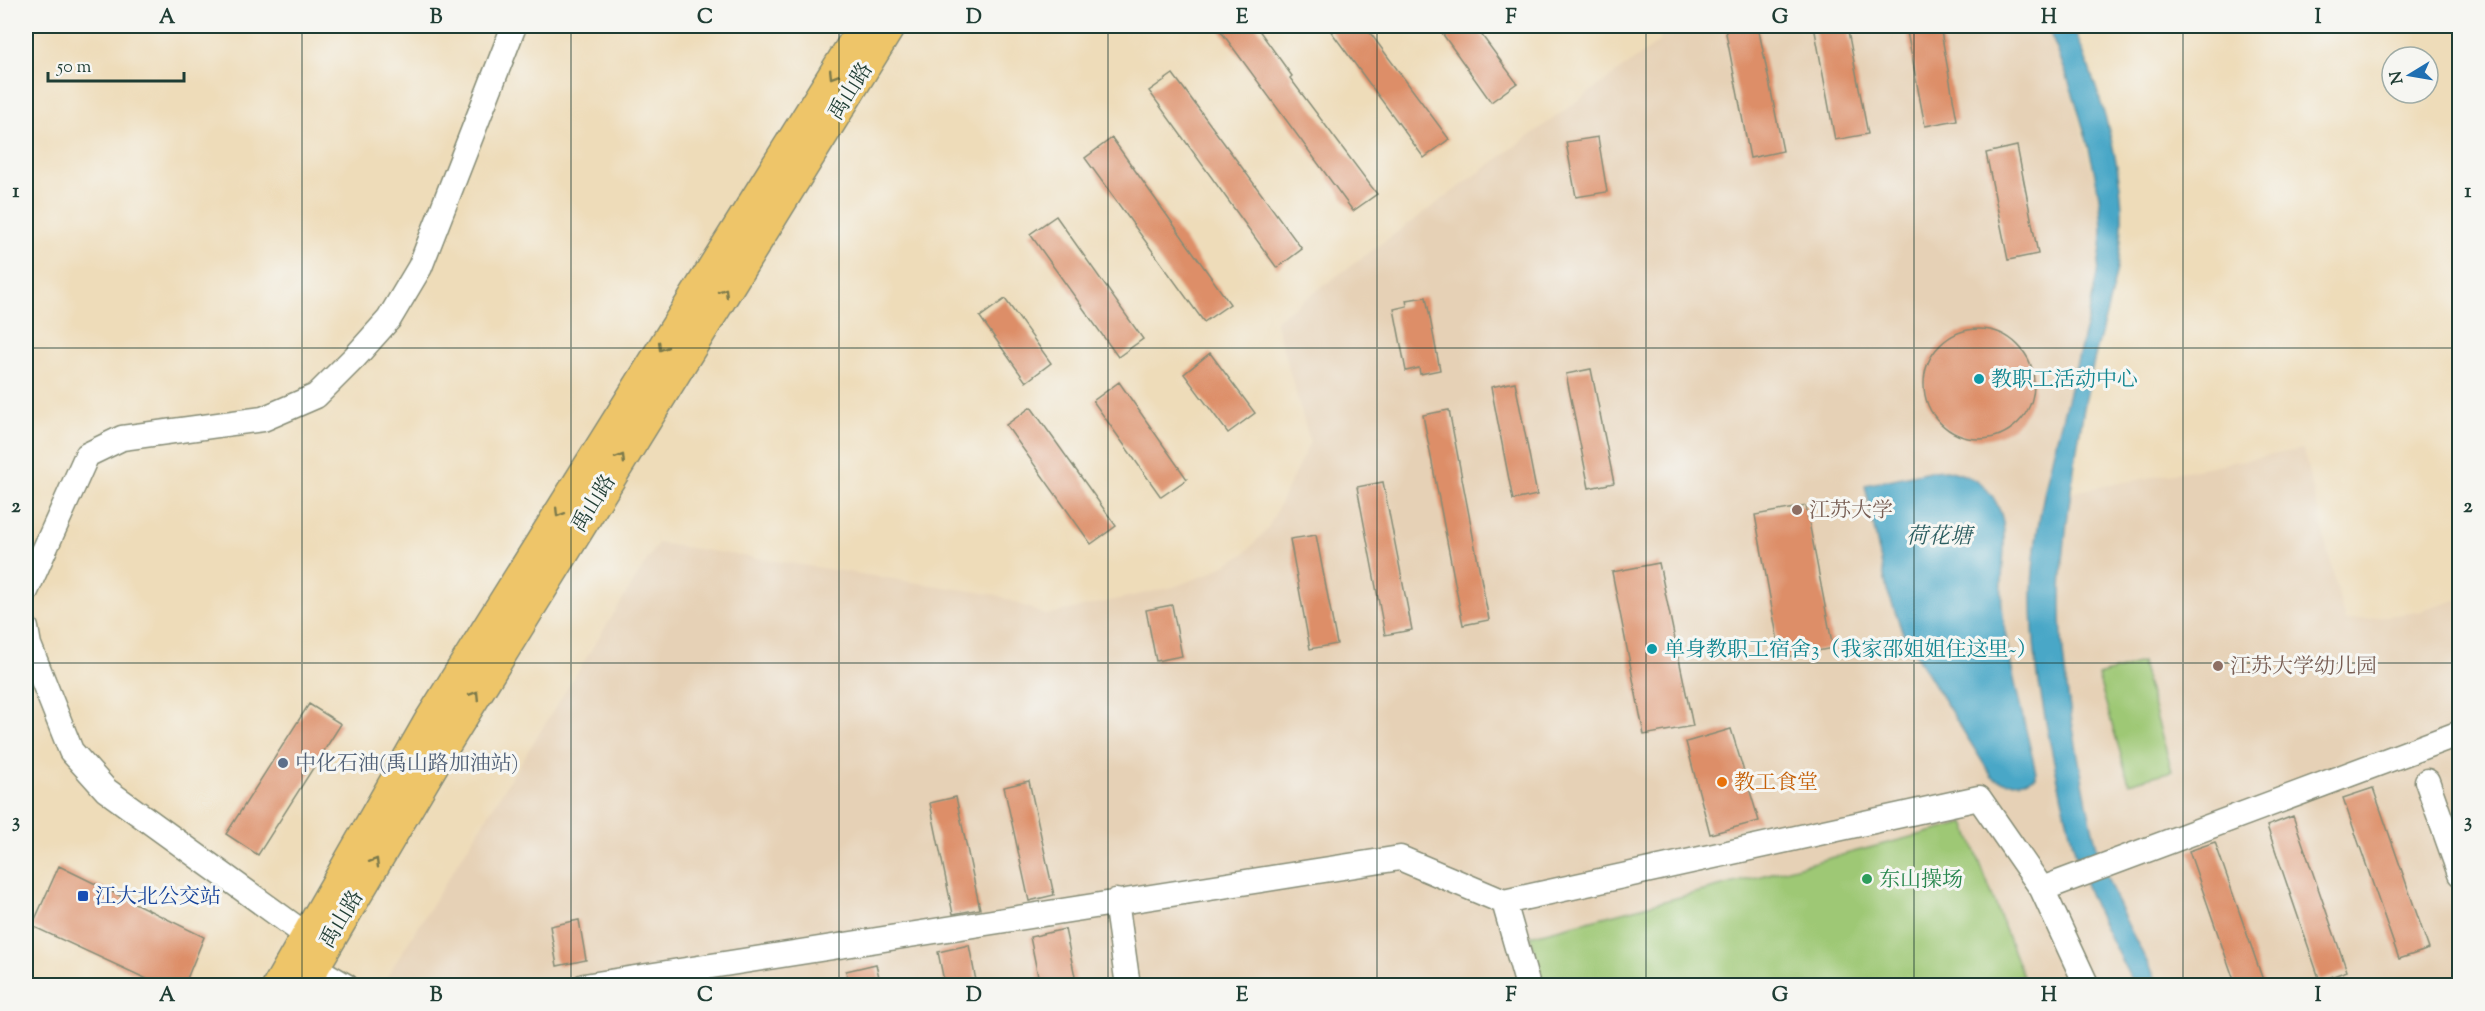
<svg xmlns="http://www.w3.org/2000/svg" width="2485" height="1011" font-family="'Sorts Mill Goudy','Noto Serif SC',serif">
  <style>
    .built { fill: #e6d1b6 }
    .green { fill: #9ec875; stroke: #5e8254; stroke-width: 1.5 }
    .water { fill: #48a7c7; stroke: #34727e; stroke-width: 1.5 }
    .building { fill: #dd8e68 }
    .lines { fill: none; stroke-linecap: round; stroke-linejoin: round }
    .minor-casing { stroke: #868c76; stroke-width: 27 }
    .major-casing { stroke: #868c76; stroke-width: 33 }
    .minor { stroke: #fff; stroke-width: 24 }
    .major { stroke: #eec569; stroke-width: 30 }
    .oneway { stroke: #7c7a4c }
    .grid { fill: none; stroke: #1f3d34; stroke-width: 1.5; stroke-opacity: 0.55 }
    .culture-dot { fill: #0f9aa8; stroke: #f6f6f2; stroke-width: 2 }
    .education-dot { fill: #8d6e63; stroke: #f6f6f2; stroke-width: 2 }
    .service-dot { fill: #5c6f8a; stroke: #f6f6f2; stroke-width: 2 }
    .food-dot { fill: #e8710a; stroke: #f6f6f2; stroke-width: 2 }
    .leisure-dot { fill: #2e9e5b; stroke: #f6f6f2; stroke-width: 2 }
    .transit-dot { fill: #1a4fb4; stroke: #f6f6f2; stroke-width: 2 }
    .labels { text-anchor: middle; stroke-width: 6; stroke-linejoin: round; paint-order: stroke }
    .street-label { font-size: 21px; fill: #1f3d34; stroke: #f6f6f2 }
    .culture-label { font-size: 21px; fill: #0d838f; stroke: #f6f6f2; text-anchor: start }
    .education-label { font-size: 21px; fill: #785e54; stroke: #f6f6f2; text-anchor: start }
    .service-label { font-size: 21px; fill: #4e5e75; stroke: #f6f6f2; text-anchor: start }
    .food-label { font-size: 21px; fill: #c56008; stroke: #f6f6f2; text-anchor: start }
    .leisure-label { font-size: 21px; fill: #27864d; stroke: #f6f6f2; text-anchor: start }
    .transit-label { font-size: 21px; fill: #164399; stroke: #f6f6f2; text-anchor: start }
    .water-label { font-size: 22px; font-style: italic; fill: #2b5d60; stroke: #f6f6f2 }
    .neatline { fill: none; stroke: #1f3d34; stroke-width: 2 }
    .grid-label { font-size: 20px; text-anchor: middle; font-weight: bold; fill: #1f3d34 }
  </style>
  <rect width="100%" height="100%" fill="#f6f6f2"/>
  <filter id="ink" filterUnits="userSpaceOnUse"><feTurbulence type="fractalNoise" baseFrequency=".0167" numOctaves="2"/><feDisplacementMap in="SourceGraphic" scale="12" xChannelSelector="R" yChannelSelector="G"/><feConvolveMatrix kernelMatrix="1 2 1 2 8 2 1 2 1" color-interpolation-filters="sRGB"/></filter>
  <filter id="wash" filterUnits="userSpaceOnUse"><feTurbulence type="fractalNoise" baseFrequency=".008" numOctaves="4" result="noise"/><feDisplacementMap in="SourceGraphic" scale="24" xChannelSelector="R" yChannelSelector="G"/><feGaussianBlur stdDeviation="1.35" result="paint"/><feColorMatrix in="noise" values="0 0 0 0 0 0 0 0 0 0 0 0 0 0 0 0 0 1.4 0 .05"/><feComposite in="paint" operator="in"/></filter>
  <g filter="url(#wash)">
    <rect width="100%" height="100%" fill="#eedcb9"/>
    <path class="built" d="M1661,26H2047L2063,62L2095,182L2101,215V245L2075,374L2043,490L2072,492L2303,449L2345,621L2418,612L2459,599V985L381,986L658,543L997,595L1046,615L1173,587L1208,574L1244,554L1268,528L1310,442L1275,321L1660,41Z"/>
    <path class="green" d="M2141,663L2172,771L2129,783L2098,676Z
      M1965,823L2026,985H1543L1530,936Z"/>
    <path class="water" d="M2047,26H2073C2095,80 2122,158 2122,217C2123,267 2102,324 2091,373C2078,434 2069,498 2063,560C2056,633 2068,705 2082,777C2089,815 2096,852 2111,887C2124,921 2143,953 2159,985H2134C2119,956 2103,926 2090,896C2075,860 2068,823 2059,785C2043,711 2026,635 2034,558C2045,452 2087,353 2101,247C2108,191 2070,77 2047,26Z
      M1947,470C1973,476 1992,486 2001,514C2009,539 1999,578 2002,606C2007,662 2024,718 2036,773V777C2026,783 2002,784 1992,777L1905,638L1887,590L1865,485L1930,471Z"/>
    <g id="blocks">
      <path class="building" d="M1217,26H1256L1292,76L1290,78L1377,194L1353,211Z
        M1327,26H1365L1449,139L1424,158Z
        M1437,26H1475L1517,83L1491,102Z
        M1735,26H1758L1783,151L1750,158L1725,28Z
        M1814,26H1847L1868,134L1835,140Z
        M1906,26H1940L1957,120L1925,126Z
        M1173,74L1302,249L1277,268L1149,91Z
        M1598,137L1607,192L1576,197L1566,142Z
        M1112,138L1230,304L1204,322L1085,158Z
        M2017,146L2038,254L2008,260L1986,153Z
        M1056,216L1143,339L1118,357L1030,234Z
        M1426,297L1440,370L1420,374L1419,368L1406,371L1394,309L1407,306L1406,300Z
        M1005,299L1051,363L1026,382L980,317Z
        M1924 384a55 55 0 1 1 110 0a55 55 0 1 1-110 0Z
        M1210,353L1255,413L1228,433L1184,374Z
        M1591,369L1614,483L1589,488L1566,374Z
        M1119,382L1187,479L1161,497L1093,401Z
        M1515,382L1537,495L1513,500L1491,387Z
        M1031,407L1116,526L1091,544L1006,425Z
        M1449,410L1489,620L1463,625L1423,415Z
        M1383,482L1412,630L1385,635L1357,487Z
        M1806,506L1833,648L1781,658L1755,515Z
        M1316,535L1337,644L1310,649L1290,539Z
        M1659,563L1693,726L1644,735L1612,572Z
        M1172,605L1182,656L1156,661L1146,610Z
        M309,704L341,724L258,855L226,834Z
        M1731,729L1759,821L1710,834L1686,742Z
        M1029,781L1054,895L1029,901L1004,787Z
        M2373,788L2429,949L2399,959L2343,798Z
        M956,797L980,909L953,914L930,803Z
        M2293,816L2347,971L2320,981L2267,826Z
        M2215,842L2265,986H2236L2189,851Z
        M59,866L204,937L184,986H162L32,926Z
        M579,920L586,960L557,966L550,926Z
        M1065,929L1077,986H1040L1030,937Z
        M969,945L977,986H945L938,952Z
        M876,964L881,986H849L846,971Z"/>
    </g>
  </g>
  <g filter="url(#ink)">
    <use href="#blocks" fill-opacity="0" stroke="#868c76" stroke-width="1.5"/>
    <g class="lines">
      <g class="minor-casing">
        <path id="minor" d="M26,591L87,455L122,438L263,419L316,396L355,357L389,319L420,267L514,26
          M26,628L29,645L71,751L106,790L320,945
          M2427,781L2460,874
          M2042,889L2087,986
          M1116,901L1128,986
          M1504,902L1528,986
          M298,958L346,986
          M584,986L1400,858L1504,902L1979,798L2042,889L2460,733"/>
      </g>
      <g class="major-casing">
        <path id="major" d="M278,986L430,720L864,26
          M303,986L442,750L890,26"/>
      </g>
      <use href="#minor" class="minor"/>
      <use href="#major" class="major"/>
    </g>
    <defs><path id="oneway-chevron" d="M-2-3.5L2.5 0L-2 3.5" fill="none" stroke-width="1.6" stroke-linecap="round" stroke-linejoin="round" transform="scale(1.5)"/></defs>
    <g class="oneway">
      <use href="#oneway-chevron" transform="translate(833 75) rotate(122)"/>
      <use href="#oneway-chevron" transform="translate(724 292) rotate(-58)"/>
      <use href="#oneway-chevron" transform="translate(662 347) rotate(122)"/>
      <use href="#oneway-chevron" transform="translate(621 458) rotate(-58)"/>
      <use href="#oneway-chevron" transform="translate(559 513) rotate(122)"/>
      <use href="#oneway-chevron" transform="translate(475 695) rotate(-58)"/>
      <use href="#oneway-chevron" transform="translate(375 862) rotate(-59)"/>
    </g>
  </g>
  <path class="grid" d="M302,26V986M571,26V986M839,26V986M1108,26V986M1377,26V986M1646,26V986M1914,26V986M2183,26V986M26,348H2460M26,663H2460"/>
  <g class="culture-dot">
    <circle cx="1979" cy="379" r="6"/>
    <circle cx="1652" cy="649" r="6"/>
  </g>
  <g class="education-dot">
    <circle cx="1797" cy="510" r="6"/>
    <circle cx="2218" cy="666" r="6"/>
  </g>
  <circle class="service-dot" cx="283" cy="763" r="6"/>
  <circle class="food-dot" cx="1722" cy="782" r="6"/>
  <circle class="leisure-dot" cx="1867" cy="879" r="6"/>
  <rect class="transit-dot" x="77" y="890" width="12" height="12" rx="3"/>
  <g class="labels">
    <g class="street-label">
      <text transform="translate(850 91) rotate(-58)" y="7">禹山路</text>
      <text transform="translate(593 503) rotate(-58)" y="7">禹山路</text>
      <text transform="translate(341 919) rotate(-59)" y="7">禹山路</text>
    </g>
    <g class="culture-label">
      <text x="1991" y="386">教职工活动中心</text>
      <text x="1664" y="656">单身教职工宿舍3（我家邵姐姐住这里~）</text>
    </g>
    <g class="education-label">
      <text x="1809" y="517">江苏大学</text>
      <text x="2230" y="673">江苏大学幼儿园</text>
    </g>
    <g class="service-label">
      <text x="295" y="770">中化石油(禹山路加油站)</text>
    </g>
    <g class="food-label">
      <text x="1734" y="789">教工食堂</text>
    </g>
    <g class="leisure-label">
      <text x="1879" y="886">东山操场</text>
    </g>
    <g class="transit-label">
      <text x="95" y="903">江大北公交站</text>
    </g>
    <g class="water-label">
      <text x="1939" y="543">荷花塘</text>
    </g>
  </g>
  <rect width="2485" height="1011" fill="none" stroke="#f6f6f2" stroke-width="66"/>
  <g transform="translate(2410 75) rotate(259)"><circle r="28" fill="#f6f6f2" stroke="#a0aca6" stroke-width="1.5"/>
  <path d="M0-4.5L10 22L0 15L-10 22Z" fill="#1f6fb2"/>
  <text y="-9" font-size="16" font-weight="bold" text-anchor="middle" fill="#1f3d34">N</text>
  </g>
  <path d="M48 72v9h136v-9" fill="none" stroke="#1f3d34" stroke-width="3"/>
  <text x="57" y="72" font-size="18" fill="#1f3d34" stroke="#f6f6f2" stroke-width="4.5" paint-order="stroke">50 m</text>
  <rect x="33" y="33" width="2419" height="945" class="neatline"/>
  <g class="grid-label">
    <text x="167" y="23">A</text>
    <text x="436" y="23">B</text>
    <text x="705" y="23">C</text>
    <text x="974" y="23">D</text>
    <text x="1242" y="23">E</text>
    <text x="1511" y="23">F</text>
    <text x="1780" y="23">G</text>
    <text x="2049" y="23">H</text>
    <text x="2318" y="23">I</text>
    <text x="16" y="197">1</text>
    <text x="2468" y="197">1</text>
    <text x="16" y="512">2</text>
    <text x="2468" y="512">2</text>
    <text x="16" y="827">3</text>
    <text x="2468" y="827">3</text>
    <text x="167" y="1001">A</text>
    <text x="436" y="1001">B</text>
    <text x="705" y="1001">C</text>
    <text x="974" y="1001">D</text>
    <text x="1242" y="1001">E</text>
    <text x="1511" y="1001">F</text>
    <text x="1780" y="1001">G</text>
    <text x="2049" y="1001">H</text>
    <text x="2318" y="1001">I</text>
  </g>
</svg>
